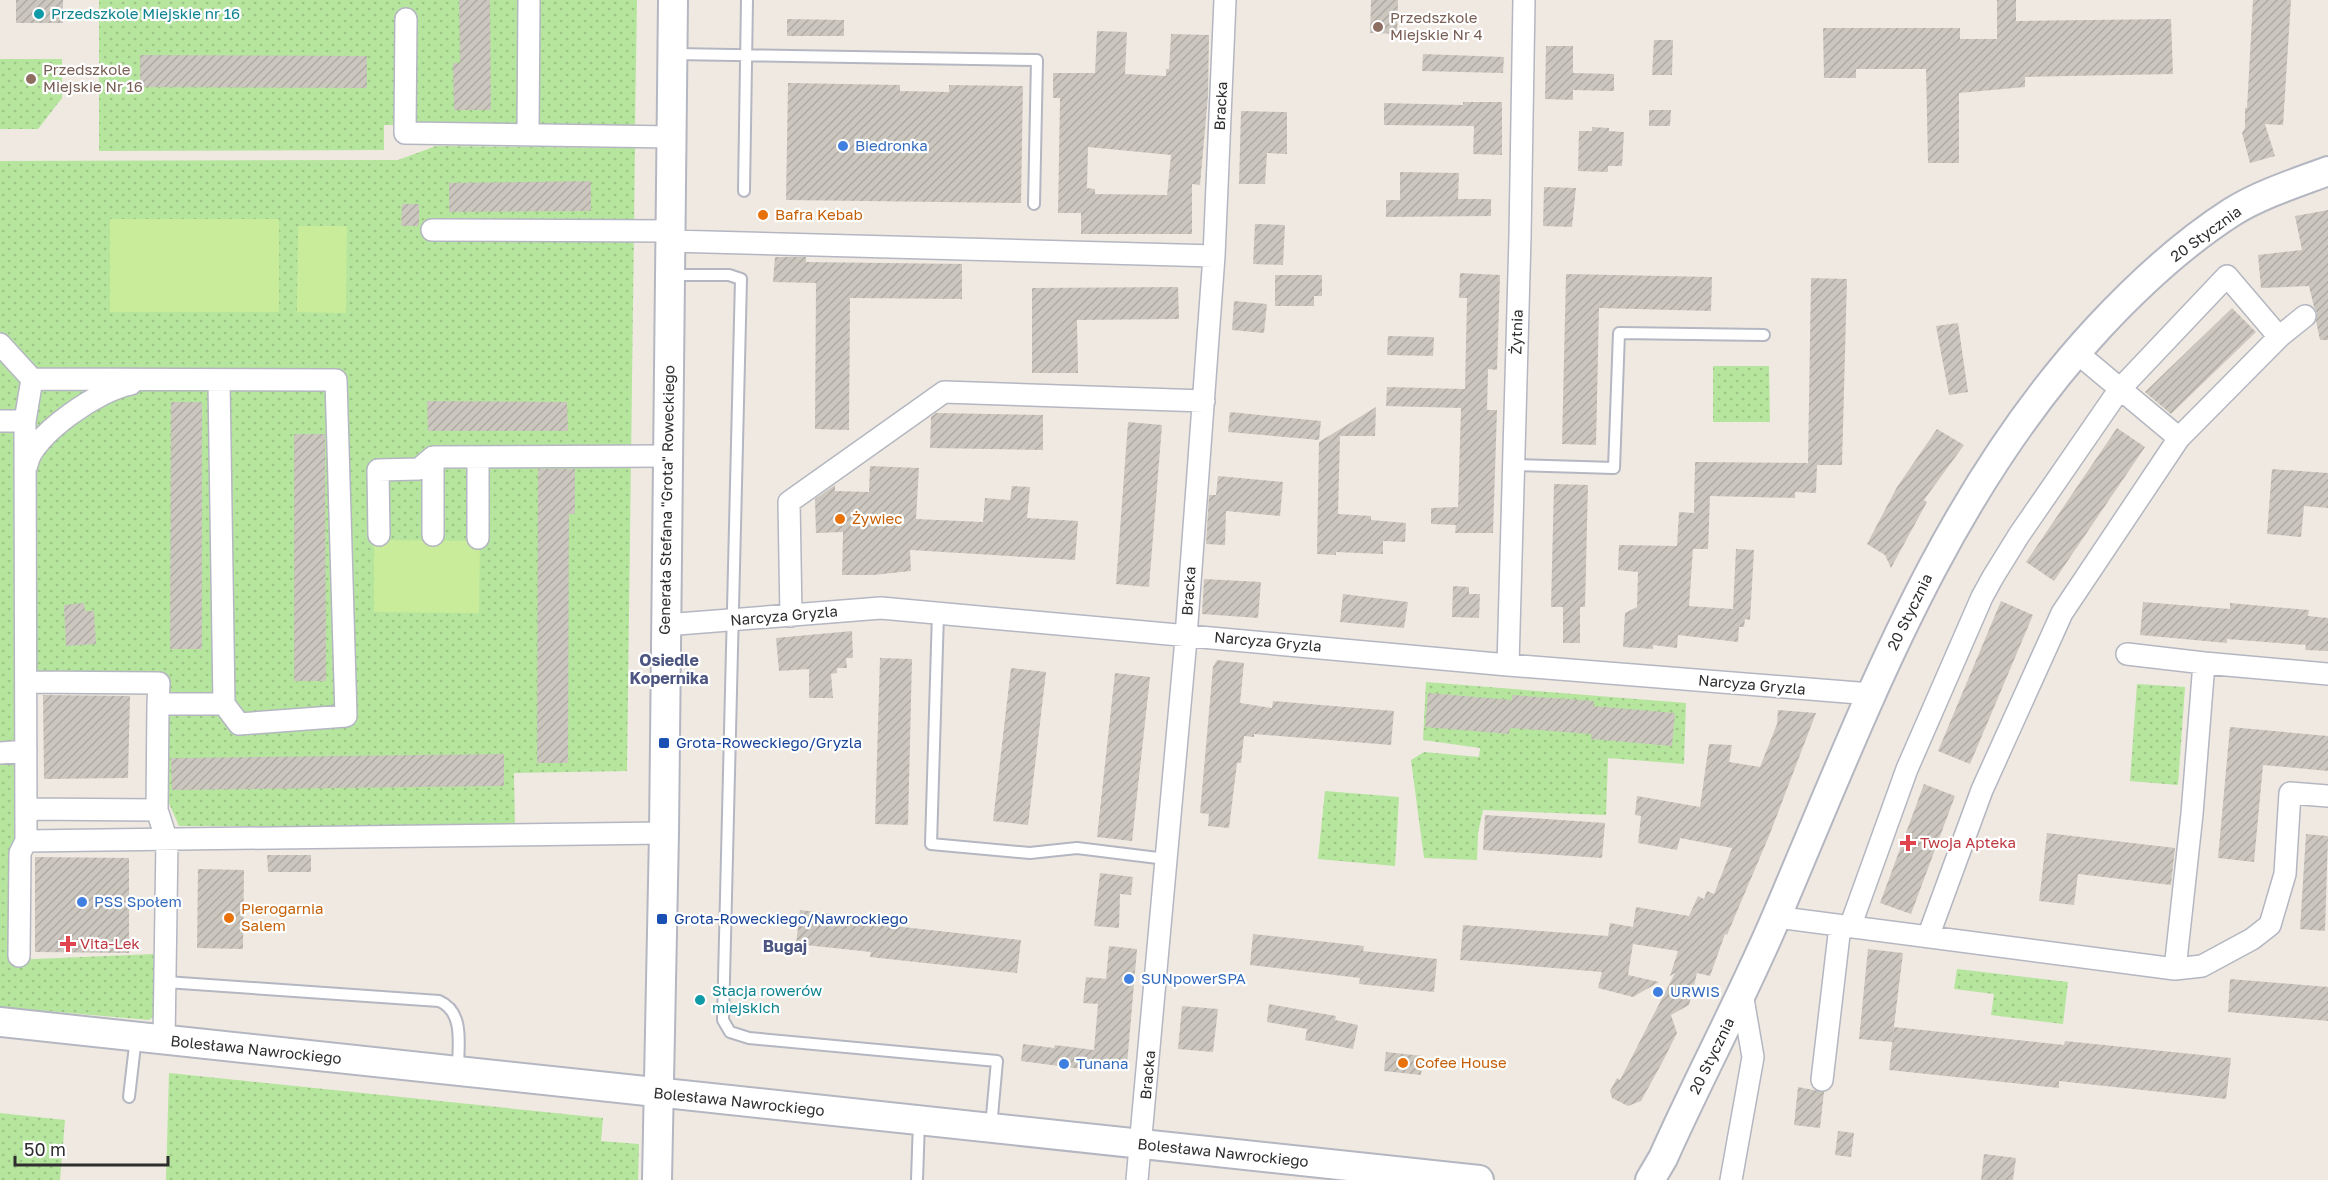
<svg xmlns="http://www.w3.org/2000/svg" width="2328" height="1180" font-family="'Golos Text',sans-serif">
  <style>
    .grass { fill: url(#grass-dots) }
    .pitch { fill: #c9ec9a }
    .building { fill: url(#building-hatch); fill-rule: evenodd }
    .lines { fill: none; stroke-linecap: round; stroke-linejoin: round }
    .lane-casing { stroke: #b4b7c1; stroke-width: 14 }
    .street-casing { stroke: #b4b7c1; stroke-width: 24 }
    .secondary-casing { stroke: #b4b7c1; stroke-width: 32 }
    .lane { stroke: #fff; stroke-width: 10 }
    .street { stroke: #fff; stroke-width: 21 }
    .secondary { stroke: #fff; stroke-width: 28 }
    .culture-dot { fill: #0f9aa8; stroke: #fff; stroke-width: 2 }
    .education-dot { fill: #8d6e63; stroke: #fff; stroke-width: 2 }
    .shop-dot { fill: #3f7fe0; stroke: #fff; stroke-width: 2 }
    .food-dot { fill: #e8710a; stroke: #fff; stroke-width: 2 }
    .transit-dot { fill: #1a4fb4; stroke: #fff; stroke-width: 2 }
    .health-dot { fill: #e0444e; stroke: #fff; stroke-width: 2 }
    .labels { text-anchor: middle; stroke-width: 4.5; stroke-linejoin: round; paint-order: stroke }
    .culture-label { font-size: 15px; fill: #0d838f; stroke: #fff; text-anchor: start }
    .education-label { font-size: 15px; fill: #785e54; stroke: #fff; text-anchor: start }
    .street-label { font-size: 15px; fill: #2e2e2e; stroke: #fff }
    .shop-label { font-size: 15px; fill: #366cbe; stroke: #fff; text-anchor: start }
    .food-label { font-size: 15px; fill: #c56008; stroke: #fff; text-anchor: start }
    .transit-label { font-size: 15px; fill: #164399; stroke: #fff; text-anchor: start }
    .health-label { font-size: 15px; fill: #be3a42; stroke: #fff; text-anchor: start }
    .neighbourhood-label { font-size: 16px; font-weight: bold; fill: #4d5680; stroke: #fff }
  </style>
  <defs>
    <pattern id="grass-dots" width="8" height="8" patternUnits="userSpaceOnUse" patternTransform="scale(1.5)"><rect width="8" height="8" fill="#b6e59e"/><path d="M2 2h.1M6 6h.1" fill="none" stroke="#9dc588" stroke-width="1.8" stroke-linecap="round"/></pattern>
    <pattern id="building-hatch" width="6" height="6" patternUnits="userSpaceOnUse" patternTransform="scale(1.5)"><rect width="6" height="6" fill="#cbc7bf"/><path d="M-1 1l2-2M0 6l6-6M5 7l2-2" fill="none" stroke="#afaba4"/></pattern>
  </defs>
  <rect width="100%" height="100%" fill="#efe9e1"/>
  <path class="grass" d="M99,0H637L635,125H384V150L99,151Z
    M0,59H62V98L38,129H0Z
    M436,146L635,148L627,771L514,773L515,826H179L168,801L163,675L21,676L10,960L155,954L157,1014L149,1020L0,1007V161L398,160Z
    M1713,366H1769L1770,422H1713Z
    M1426,682L1686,703L1684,764L1608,758L1606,815L1483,810L1478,833L1477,860L1424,858L1411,760L1424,752L1479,757L1480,748L1423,740Z
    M2137,684L2185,687L2178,785L2130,781Z
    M1325,791L1399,797L1395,866L1318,859Z
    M1957,969L2068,982L2063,1024L1991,1015L1994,994L1954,989Z
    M169,1073L603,1118L601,1141L639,1144L638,1180H166Z
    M0,1113L65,1120L60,1180H0Z"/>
  <path class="pitch" d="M110,219H279V312H110Z
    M298,226H347L346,313L297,312Z
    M374,540L480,541L479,613L374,612Z"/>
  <path class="building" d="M16,0H63V23H16Z
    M459,0H490L491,110H454L453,63H460Z
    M1371,0H1398L1397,34L1370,33Z
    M1997,0H2016V21L2171,19L2173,74L2025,77V87L1959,93V163H1928L1926,69H1856V78H1824L1823,28H1960V39H1997Z
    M2253,0H2291L2283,125L2265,124L2275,156L2250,163L2242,133L2245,128V108H2247Z
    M787,19L844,20V36H787Z
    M1097,31L1127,32L1125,74L1166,76V69H1169L1171,34L1209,35L1208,96L1200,185L1192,184V234H1081V213H1058L1060,98H1053V73H1095ZM1088,147L1171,155L1167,195L1095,194V189L1087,188Z
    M1654,40H1673L1672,75H1652Z
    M1546,46H1573V73L1614,74V91L1573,90V100L1545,99Z
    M1423,54L1504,57L1503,73L1422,71Z
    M140,55L367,56V88L140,87Z
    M788,83L900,85V91L949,92V85L1023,86L1021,203L786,200Z
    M1463,102H1502V155L1473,154L1474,126L1384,125V103L1463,105Z
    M1649,110H1671L1670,126H1649Z
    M1241,111L1287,112V154L1267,153L1265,184H1239Z
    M1592,127L1609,128V131L1624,132L1622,166H1608V172L1578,171L1579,131H1592Z
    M1400,172L1459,173L1458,199H1491V216L1386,217V200H1400Z
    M591,181V211L449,212V183Z
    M1544,187L1576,188L1572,227L1543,226Z
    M402,204H419V226H401Z
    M2328,210V340H2320L2316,321L2317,313L2314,307L2309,286L2261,288L2258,255L2302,250L2295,216Z
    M1255,224L1285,225L1283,265L1253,264Z
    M775,257H806V262L962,264V299L850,298L849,430L815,429L816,283L773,282Z
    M1460,273L1500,275L1497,370L1488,369L1487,410H1497L1493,533H1455L1456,525L1431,524V508L1458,507L1461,408L1386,406L1387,387L1465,389L1467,298H1459Z
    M1566,274L1712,277L1711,311L1599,308L1596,445L1562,444Z
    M1275,275H1322V296H1314V306H1275Z
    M1811,278L1847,279L1842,465H1817L1816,493L1795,492V498L1710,496L1708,549H1693L1689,606L1733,609L1736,549L1754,550L1750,620L1745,619L1744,627H1739L1738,642L1678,635L1677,648L1653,645V649L1623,647L1625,613L1637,607L1638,572L1618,570L1619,545L1677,546L1679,512L1694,513L1695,462L1808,463Z
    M1178,287L1179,319L1077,320L1078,373H1032V288Z
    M1234,301L1267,304L1264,333L1232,330Z
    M2232,308L2256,332L2171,414L2145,392Z
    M1958,323L1968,392L1949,395L1936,326Z
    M1388,336L1434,337L1433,356L1387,355Z
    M427,401L567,402L568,431H428Z
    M171,402H202V649H170Z
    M1376,407L1375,436H1340L1338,514L1371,516V520L1406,523L1405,542L1383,541V554L1336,552V555L1317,554L1319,442Z
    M1230,412L1321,421L1319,440L1228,432Z
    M936,413L1043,415V450L930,448L931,417Z
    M1128,422L1162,425L1149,587L1116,584Z
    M2117,428L2145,447L2054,581L2026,562Z
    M1937,429L1964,445L1924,500L1927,502L1891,568L1885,555L1867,544L1897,487Z
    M294,434H325L326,681H294Z
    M870,466L919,468L916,519L983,522L985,498L1010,500L1012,486L1030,487L1027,518L1078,521L1075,560L910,550L911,571L873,575H842L843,532L816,533L815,499L835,485V491L869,492Z
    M538,469H575V514H569L568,763H537Z
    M2272,469L2328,473V508L2304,506L2301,537L2267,534Z
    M1218,476L1283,482L1280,516L1226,511L1225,545L1206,544L1209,495H1216Z
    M1554,484L1588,485L1585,607H1580V643H1563V607H1551Z
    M1204,579L1261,582L1258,618L1202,614Z
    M1453,586L1469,587V594H1480L1479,618L1452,617Z
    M1343,594L1408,602L1404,628L1340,622Z
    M2001,601L2033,615L1970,764L1938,751Z
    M2143,602L2230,609V603L2309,610L2308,616L2328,618V651L2305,650L2306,645L2227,639V643L2140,635Z
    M84,603L85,611H94L96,644L66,646L64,605Z
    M852,631L853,658H846L847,668H837V673L831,674L833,698H809V669L779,671L776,638Z
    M880,658L912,659L908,825L875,824Z
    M1217,660L1244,663L1240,703L1272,708L1273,701L1394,711L1391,745L1254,734V737L1244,736L1241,763H1237L1229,828L1208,826L1209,814L1200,813L1213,667Z
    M1011,668L1046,672L1028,825L993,821Z
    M1115,673L1150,677L1132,841L1097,837Z
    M1428,693L1512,700V695L1594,701L1593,706L1675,713L1672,746L1591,739V734L1510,728L1509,734L1425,727Z
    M43,695L130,696L128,778L44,779Z
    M1778,710L1816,713L1769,836L1727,935L1725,934L1710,976L1697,973L1689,1005L1671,1015L1677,1033L1663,1061L1641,1101L1628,1106L1612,1098L1610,1091L1617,1078L1620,1080L1675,973L1670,976L1678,951L1633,944L1628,975L1659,982L1633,997L1598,988L1602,972L1460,960L1463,925L1608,936L1610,923L1633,927L1636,907L1689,916L1698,896L1704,899L1707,891L1714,894L1732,848L1680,838L1677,850L1638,843L1641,816L1635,815L1637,796L1700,807L1709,744L1732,745L1729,762L1760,767L1777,724Z
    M2230,727L2328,736V771L2263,765L2254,862L2218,858Z
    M504,754V786L172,790L171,758Z
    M1924,784L1955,796L1911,914L1880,903Z
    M1485,815L1605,823L1602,858L1483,850Z
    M2047,833L2175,848L2171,885L2078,874L2074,905L2039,901Z
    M2306,834L2328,836L2325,931L2300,929Z
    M267,855H311V872H268Z
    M35,857L129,858V953L35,952Z
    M198,869L244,870L243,949L197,948Z
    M1100,873L1133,877L1131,895L1120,894L1119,928L1094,926Z
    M800,910L876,919V924L1021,940L1017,973L870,957L871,952L796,944Z
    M1253,934L1364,946L1363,951L1437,959L1434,992L1359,984L1360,978L1250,965Z
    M1109,946L1137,949L1127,1065L1098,1063L1097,1071L1021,1061L1023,1044L1054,1048L1055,1045L1094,1050L1098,1004L1083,1003L1086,977L1106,979Z
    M1868,949L1903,953L1892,1042L1859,1039Z
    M2230,979L2328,987V1021L2228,1012Z
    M1269,1004L1336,1016L1335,1020L1358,1025L1353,1049L1305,1040L1307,1029L1267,1022Z
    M1182,1006L1218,1009L1213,1052L1178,1049Z
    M1894,1027L2064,1045L2065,1041L2231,1058L2226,1099L2059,1081V1088L1889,1070Z
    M1386,1052L1423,1056L1421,1075L1384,1071Z
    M1798,1087L1824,1092L1820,1128L1794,1125Z
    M1838,1131L1854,1133L1851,1157L1835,1155Z
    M1984,1154L2016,1158L2013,1180H1981Z"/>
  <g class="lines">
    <g class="lane-casing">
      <path id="lane" d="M674,54L1037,60L1034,204
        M744,191L747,0
        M671,275H729L741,279L723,1020L730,1032L749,1038L997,1061L991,1127
        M1513,465L1614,468L1619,333L1764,335
        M938,613L931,844L1030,853L1077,848L1166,859
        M166,982L439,1001C465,1012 458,1045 458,1069
        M129,1097L136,1037
        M917,1180L919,1121"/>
    </g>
    <g class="street-casing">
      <path id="street" d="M406,19L405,133L672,137
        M528,134L529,0
        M432,230L671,231
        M671,241L1214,256
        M0,344L32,379L25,421L26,841L20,853L19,956
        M2076,352L2179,438
        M219,381L224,704
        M0,421H25
        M27,465C31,435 102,388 131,384
        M379,535L378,470L419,469L433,457L668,456
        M433,535V457
        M478,538V457
        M791,616L789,502L944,392L1204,401
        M665,625L881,608L1508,665L1871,694
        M2127,654L2204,663L2328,674
        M1508,665L1520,237L1524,0
        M27,682L159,683L158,704H224L239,724L346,716L336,380L32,379
        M158,704L157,810L167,841L164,1040
        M0,753L26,751
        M26,809L157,810
        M26,841L664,833
        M1776,917L2175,969L2202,966L2252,939L2270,925L2285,874L2290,793L2328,796
        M1850,927L1907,769L1982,597L1993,577L2019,535L2119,390L2227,276L2279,337
        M1928,937L1982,790L2062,613L2179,438L2279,337L2305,316
        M2175,969L2192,814L2204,663
        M1822,1080L1840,926
        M1137,1180L1185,650L1214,256L1225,0
        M1731,1180L1753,1057L1742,993"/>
    </g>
    <g class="secondary-casing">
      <path id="secondary" d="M0,1022L1479,1180
        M657,1180L664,833L673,0
        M1650,1180L1663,1158C1700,1075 1743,996 1778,913C1866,707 1943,495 2098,328C2138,285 2182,244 2232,212C2261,194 2296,183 2328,171"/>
    </g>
    <use href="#lane" class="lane"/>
    <use href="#street" class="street"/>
    <use href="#secondary" class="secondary"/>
  </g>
  <g class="culture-dot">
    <circle cx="39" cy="14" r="6"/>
    <circle cx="700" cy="1000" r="6"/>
  </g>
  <g class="education-dot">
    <circle cx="1378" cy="27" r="6"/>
    <circle cx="31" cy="79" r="6"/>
  </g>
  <g class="shop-dot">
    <circle cx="843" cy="146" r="6"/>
    <circle cx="82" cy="902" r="6"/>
    <circle cx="1129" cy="979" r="6"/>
    <circle cx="1658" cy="992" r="6"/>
    <circle cx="1064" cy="1064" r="6"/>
  </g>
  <g class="food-dot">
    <circle cx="763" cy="215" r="6"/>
    <circle cx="840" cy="519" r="6"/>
    <circle cx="229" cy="918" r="6"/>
    <circle cx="1403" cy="1063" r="6"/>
  </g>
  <g class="transit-dot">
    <rect x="658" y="737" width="12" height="12" rx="3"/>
    <rect x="656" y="913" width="12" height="12" rx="3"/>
  </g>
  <g class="health-dot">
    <path d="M1905 834h6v6h6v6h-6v6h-6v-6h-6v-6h6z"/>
    <path d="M65 935h6v6h6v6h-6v6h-6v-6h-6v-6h6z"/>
  </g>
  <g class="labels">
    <g class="culture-label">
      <text x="51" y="19">Przedszkole Miejskie nr 16</text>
      <text x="712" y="996">Stacja rowerów<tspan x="712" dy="17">miejskich</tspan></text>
    </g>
    <g class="education-label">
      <text x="1390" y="23">Przedszkole<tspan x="1390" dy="17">Miejskie Nr 4</tspan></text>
      <text x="43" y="75">Przedszkole<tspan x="43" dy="17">Miejskie Nr 16</tspan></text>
    </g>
    <g class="street-label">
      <text transform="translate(1221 106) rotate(-87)" y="5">Bracka</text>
      <text transform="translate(2206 234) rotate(-36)" y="5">20 Stycznia</text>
      <text transform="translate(1517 332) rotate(-88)" y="5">Żytnia</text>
      <text transform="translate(667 500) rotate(-89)" y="5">Generała Stefana "Grota" Roweckiego</text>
      <text transform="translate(1189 591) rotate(-86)" y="5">Bracka</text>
      <text transform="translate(1910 612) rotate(-64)" y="5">20 Stycznia</text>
      <text transform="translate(784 616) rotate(-5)" y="5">Narcyza Gryzla</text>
      <text transform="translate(1268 642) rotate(5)" y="5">Narcyza Gryzla</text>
      <text transform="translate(1752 685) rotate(5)" y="5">Narcyza Gryzla</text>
      <text transform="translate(256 1050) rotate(6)" y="5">Bolesława Nawrockiego</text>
      <text transform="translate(1712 1056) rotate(-64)" y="5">20 Stycznia</text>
      <text transform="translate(1148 1075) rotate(-85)" y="5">Bracka</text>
      <text transform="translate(739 1102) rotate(6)" y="5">Bolesława Nawrockiego</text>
      <text transform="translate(1223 1153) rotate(6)" y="5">Bolesława Nawrockiego</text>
    </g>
    <g class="shop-label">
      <text x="855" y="151">Biedronka</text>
      <text x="94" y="907">PSS Społem</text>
      <text x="1141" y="984">SUNpowerSPA</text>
      <text x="1670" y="997">URWIS</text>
      <text x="1076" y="1069">Tunana</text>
    </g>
    <g class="food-label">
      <text x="775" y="220">Bafra Kebab</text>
      <text x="852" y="524">Żywiec</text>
      <text x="241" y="914">Pierogarnia<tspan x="241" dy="17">Salem</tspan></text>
      <text x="1415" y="1068">Cofee House</text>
    </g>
    <g class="transit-label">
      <text x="676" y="748">Grota-Roweckiego/Gryzla</text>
      <text x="674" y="924">Grota-Roweckiego/Nawrockiego</text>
    </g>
    <g class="health-label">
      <text x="1920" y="848">Twoja Apteka</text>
      <text x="80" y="949">Vita-Lek</text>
    </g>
    <g class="neighbourhood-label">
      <text x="669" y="666">Osiedle<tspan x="669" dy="18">Kopernika</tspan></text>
      <text x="785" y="952">Bugaj</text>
    </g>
  </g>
  <path d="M15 1156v9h153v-9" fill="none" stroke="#2e2e2e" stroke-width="3"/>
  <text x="24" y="1156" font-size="18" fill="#2e2e2e" stroke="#ffffff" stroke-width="4.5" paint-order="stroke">50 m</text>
</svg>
